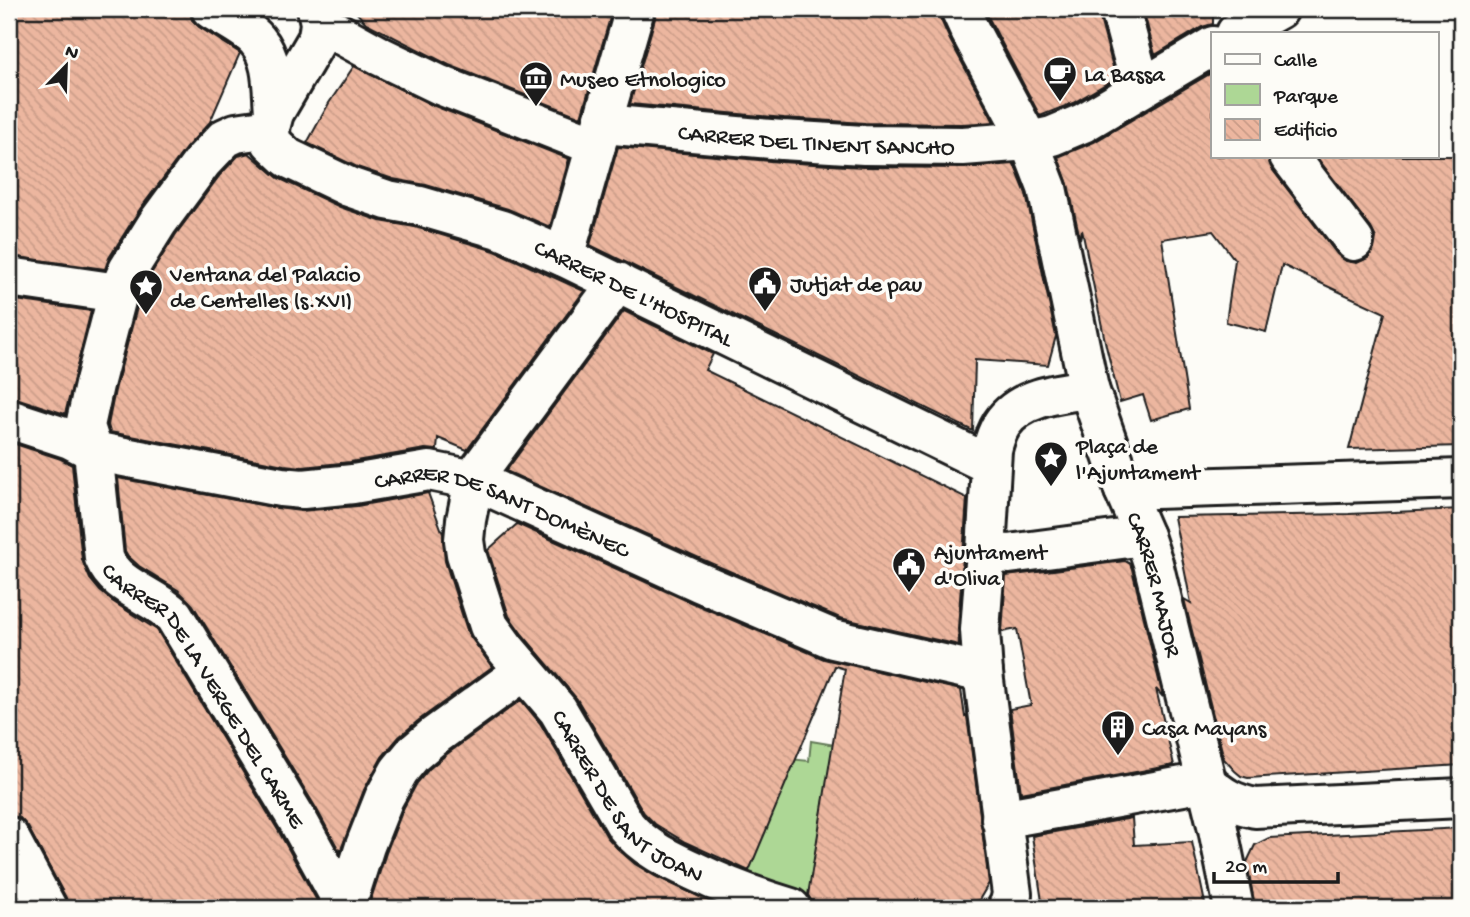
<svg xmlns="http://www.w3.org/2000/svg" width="1470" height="917" font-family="'Gochi Hand',sans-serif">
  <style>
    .green { fill: #add795; stroke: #647a58; stroke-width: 2 }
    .building { fill: url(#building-back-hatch); stroke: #1c1c1c; stroke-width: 2 }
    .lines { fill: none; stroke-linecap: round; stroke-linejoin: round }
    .minor-casing { stroke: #1c1c1c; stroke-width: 44 }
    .minor { stroke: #fdfcf7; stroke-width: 38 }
    .labels { text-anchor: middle; stroke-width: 7; stroke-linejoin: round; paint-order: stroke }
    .poi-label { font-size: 23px; fill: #1c1c1c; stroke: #fdfcf7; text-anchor: start }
    .street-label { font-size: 23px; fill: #1c1c1c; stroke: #fdfcf7 }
  </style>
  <defs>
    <pattern id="building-back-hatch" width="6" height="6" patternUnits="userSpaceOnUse" patternTransform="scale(1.75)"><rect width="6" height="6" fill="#ecb69f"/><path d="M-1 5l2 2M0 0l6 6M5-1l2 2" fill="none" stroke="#ca9c88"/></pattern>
  </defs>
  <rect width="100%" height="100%" fill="#fdfcf7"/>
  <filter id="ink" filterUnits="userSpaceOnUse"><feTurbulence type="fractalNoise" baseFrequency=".0143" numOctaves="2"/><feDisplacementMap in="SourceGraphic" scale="14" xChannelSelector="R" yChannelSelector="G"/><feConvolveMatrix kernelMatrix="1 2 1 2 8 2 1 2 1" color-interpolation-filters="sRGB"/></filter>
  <g filter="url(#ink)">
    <path class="green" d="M811,741L835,745L824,799L808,900L743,878L780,758L809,761Z"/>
    <path class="building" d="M9,9H183L190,13L192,20L199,27L240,53L210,122L186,148L140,209L109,258L105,269L9,256Z
      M353,9H587L610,18L581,117L449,65L366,23Z
      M656,9H938L940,18L950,40L994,122L962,124L865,123L784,118L630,104L656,15Z
      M984,9H1099V15L1116,78L1073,103L1040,116Z
      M1143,9H1213V24L1202,27L1155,55Z
      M354,66L432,105L569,159L550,227L508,209L426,185L393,179L357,167L307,143L329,103Z
      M1213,72V156H1268L1272,169L1337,254L1346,261L1357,263L1368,258L1374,249L1376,238L1371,228L1316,156H1461V446L1349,449L1385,313L1282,265L1266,332L1226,322L1235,260L1213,231L1162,239L1189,409L1151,420L1143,395L1120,402L1106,346L1082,230L1080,239L1068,184L1058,157L1094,142Z
      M618,147L781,162L863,167L963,168L1014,164L1026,194L1056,336L1048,365L975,360L973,431L590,245Z
      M249,153L278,178L340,207L380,221L415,227L495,251L584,291L467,450L438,438L437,450L425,449L350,462L303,467L284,465L110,432L108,425L115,390L139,300L147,280L176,234L220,175L238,156Z
      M9,299L91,311L65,414L16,398H9Z
      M624,311L713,354L705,370L967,498L958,629L959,645L840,618L708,562L506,471Z
      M9,442L61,459L72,465L82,560L90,579L100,591L112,601L157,630L278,830L321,908H69L66,898L28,827L20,818L9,815Z
      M118,478L277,508L301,511L357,506L428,493L443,534L445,561L468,633L492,667L419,720L399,737L382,757L364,790L340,852L316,808L193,605L178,590L139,566L128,556L125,551Z
      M1461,509V765L1248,778L1241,776L1235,771L1224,759L1184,599L1191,603L1174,517L1349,514Z
      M517,524L690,602L824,659L961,690L965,717L967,716L989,883L979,900L930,908H812V902L808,895L845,669L835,666L749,871L685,842L655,824L644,813L577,699L522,634L509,616L488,550Z
      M1125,561L1130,564L1132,569L1163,697L1156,689L1174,765L1021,793L1010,709L1031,705L1017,629L1002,632L1006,576Z
      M521,700L540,723L607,837L617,848L635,864L655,876L724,908H368L386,853L404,807L417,783L429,769L447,754Z
      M1132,818L1134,845L1192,842L1206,908H1043L1032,836Z
      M1461,828V908H1255L1247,862L1255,845L1269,838Z
      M9,883L22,908H9Z"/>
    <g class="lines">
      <g class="minor-casing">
        <g id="minor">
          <path d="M211,9C224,17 248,29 257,40C274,60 272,88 274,113"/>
          <path id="s1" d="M317,9L320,23L318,38L274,113L270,128L271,142L288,158L349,187L387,200L420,206L478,223L502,230L564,257L990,465"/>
          <path id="s2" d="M960,9L970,31L1029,141L1047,188L1089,389L1124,490L1144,536L1153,563L1218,829L1234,908"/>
          <path d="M1120,9L1141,87"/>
          <path d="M320,23L380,56L440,85L596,146"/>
          <path d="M1236,33L1279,9"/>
          <path id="s3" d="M603,124L782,140L864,145L963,146L1029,141L1052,136L1083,123L1213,46"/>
          <path id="s4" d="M270,128L236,133L225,138L203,161L158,222L128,270L118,293L94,385L85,426L93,451L104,558C116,588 152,594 174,616L297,819L346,908"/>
          <path d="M1289,156L1354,241"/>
          <path d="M564,257L635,9"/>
          <path d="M9,277L118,293"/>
          <path id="s5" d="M618,282L478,472L474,480L466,520L464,540L466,554L489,626L505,648L558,710L626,826C644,848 668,859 694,871C725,886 757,898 791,908"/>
          <path d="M1089,389C1059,393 1020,397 1002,424C997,432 994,441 992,450L986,551L1009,554L1144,536"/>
          <path id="s6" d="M9,419L70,439L93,451L281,487L303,489L353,484L429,471L474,480L699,582L833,639L983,673"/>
          <path d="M1124,490L1461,479"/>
          <path d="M986,551L980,630L983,673L1012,894L1009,906L1007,908"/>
          <path d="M1001,819L1205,782C1223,797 1231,803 1255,808L1461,798"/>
          <path d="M9,837L47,908"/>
          <path d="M346,906L365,846L384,798L399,771L413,754L433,737L524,671"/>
        </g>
      </g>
      <use href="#minor" class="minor"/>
    </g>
  </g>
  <defs>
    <g id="cafe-pin" transform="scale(1.75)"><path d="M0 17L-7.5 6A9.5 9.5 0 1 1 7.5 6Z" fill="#1c1c1c" stroke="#fdfcf7"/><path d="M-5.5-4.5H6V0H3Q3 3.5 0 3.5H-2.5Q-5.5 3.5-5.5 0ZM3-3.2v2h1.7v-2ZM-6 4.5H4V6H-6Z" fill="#fff"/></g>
    <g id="museum-pin" transform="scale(1.75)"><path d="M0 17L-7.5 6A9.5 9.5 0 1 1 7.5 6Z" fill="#1c1c1c" stroke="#fdfcf7"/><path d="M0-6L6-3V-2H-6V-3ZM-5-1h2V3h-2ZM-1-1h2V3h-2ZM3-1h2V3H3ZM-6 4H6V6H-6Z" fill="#fff"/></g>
    <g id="civic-pin" transform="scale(1.75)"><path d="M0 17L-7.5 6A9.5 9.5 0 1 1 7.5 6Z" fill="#1c1c1c" stroke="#fdfcf7"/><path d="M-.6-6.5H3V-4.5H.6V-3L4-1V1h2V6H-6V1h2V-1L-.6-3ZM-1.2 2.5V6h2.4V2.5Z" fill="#fff"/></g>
    <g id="sight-pin" transform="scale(1.75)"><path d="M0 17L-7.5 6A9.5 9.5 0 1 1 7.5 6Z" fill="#1c1c1c" stroke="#fdfcf7"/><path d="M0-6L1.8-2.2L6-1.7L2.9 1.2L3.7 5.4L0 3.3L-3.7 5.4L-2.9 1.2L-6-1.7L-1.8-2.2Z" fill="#fff"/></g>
    <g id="building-pin" transform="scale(1.75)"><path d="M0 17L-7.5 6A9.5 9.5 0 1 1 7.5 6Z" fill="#1c1c1c" stroke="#fdfcf7"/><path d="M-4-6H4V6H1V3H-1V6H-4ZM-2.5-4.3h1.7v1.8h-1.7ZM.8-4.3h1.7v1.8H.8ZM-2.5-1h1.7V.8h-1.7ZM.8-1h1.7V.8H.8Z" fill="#fff"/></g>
  </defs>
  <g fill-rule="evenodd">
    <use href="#cafe-pin" x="1060" y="73"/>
    <use href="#museum-pin" x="536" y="78"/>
    <use href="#civic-pin" x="765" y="283"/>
    <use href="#sight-pin" x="146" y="286"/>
    <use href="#sight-pin" x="1051" y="458"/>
    <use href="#civic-pin" x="909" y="564"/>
    <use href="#building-pin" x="1118" y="727"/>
  </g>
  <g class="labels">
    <g class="poi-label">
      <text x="1084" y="81">La Bassa</text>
      <text x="560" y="86">Museo Etnologico</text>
      <text x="170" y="281">Ventana del Palacio<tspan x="170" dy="26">de Centelles (s.XVI)</tspan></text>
      <text x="790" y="291">Jutjat de pau</text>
      <text x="1076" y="453">Plaça de<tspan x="1076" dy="26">l'Ajuntament</tspan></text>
      <text x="934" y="559">Ajuntament<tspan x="934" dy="26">d'Oliva</tspan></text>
      <text x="1142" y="735">Casa Mayans</text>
    </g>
    <g class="street-label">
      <text dy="8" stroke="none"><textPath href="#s3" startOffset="214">CARRER DEL TINENT SANCHO</textPath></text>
      <text dy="8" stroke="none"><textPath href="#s1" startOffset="542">CARRER DE L'HOSPITAL</textPath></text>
      <text dy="8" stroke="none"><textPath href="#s6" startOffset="511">CARRER DE SANT DOMÈNEC</textPath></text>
      <text dy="8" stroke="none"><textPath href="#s2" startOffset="611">CARRER MAJOR</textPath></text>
      <text dy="8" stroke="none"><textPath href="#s4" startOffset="679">CARRER DE LA VERGE DEL CARME</textPath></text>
      <text dy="8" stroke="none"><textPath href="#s5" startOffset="618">CARRER DE SANT JOAN</textPath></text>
    </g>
  </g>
  <rect width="1470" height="917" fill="none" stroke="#fdfcf7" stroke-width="35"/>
  <rect x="18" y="18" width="1435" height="882" fill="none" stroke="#1c1c1c" stroke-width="2.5" filter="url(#ink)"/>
  <rect x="1211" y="32" width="228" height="126" fill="#fdfcf7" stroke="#a3a29f" stroke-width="2"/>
  <rect x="1225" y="54" width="35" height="10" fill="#fdfcf7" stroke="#a3a29f" stroke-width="2"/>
  <text x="1274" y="66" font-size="21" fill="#1c1c1c">Calle</text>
  <rect x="1225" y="84" width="35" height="21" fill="#add795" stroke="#a3a29f" stroke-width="2"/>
  <text x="1274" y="102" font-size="21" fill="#1c1c1c">Parque</text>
  <rect x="1225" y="119" width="35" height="21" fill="url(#building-back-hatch)" stroke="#a3a29f" stroke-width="2"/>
  <text x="1274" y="136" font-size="21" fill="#1c1c1c">Edificio</text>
  <g transform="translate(66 66) rotate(23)" stroke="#fdfcf7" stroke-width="5" paint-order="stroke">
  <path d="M0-5L12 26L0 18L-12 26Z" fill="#1c1c1c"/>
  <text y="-10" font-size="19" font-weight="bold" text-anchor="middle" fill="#1c1c1c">N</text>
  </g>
  <path d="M1214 872v10h124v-10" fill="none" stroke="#1c1c1c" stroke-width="3.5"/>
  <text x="1225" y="872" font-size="21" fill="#1c1c1c" stroke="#fdfcf7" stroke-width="5" paint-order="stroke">20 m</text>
</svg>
